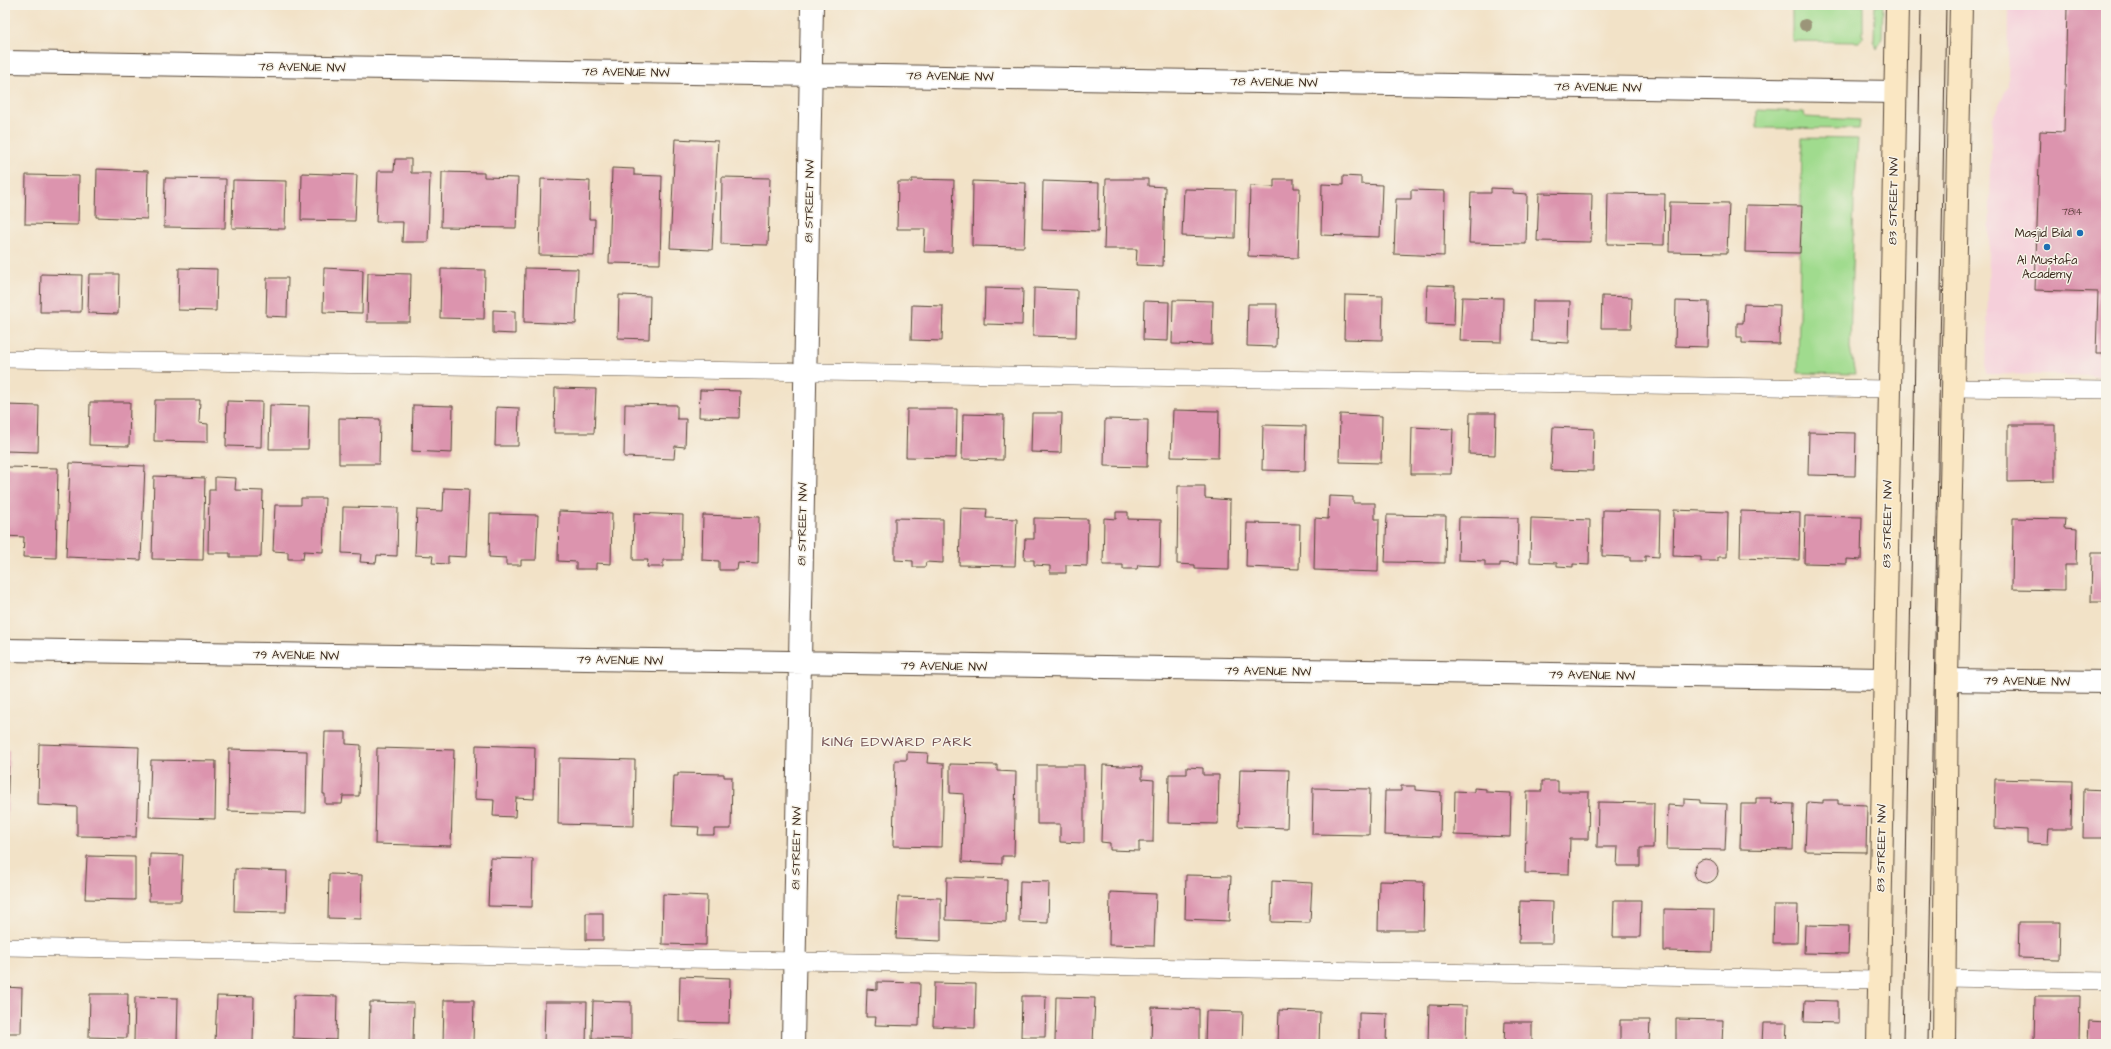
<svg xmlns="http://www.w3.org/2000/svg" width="2111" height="1049" font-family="'Architects Daughter',sans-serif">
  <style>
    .built { fill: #f5cfda }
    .green { fill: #a0db8e; stroke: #6e8256 }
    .building { fill: #dc94ae }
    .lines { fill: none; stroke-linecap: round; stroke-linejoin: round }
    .service-casing { stroke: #564637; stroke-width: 18 }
    .minor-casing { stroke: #564637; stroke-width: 24 }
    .secondary-casing { stroke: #564637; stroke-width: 24 }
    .service { stroke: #fff; stroke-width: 17 }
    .minor { stroke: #fff; stroke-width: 22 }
    .secondary { stroke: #fae7c3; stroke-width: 22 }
    .tram { stroke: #3b2a1e; stroke-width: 1 }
    .tree { fill: #9b9579 }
    .poi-dot { fill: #1f6fb2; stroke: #f7f3e8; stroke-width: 1.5 }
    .labels { text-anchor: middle; stroke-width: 3; stroke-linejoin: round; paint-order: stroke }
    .number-label { font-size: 10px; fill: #634442 }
    .street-label { font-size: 12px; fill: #3b2a1e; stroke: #f7f3e8 }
    .poi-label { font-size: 12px; fill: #3b2a1e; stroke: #f7f3e8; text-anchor: end }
    .quarter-label { font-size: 14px; letter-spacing: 1px; fill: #734f50; stroke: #f7f3e8 }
  </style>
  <rect width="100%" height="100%" fill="#f7f3e8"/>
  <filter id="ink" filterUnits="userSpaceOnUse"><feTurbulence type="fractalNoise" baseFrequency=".025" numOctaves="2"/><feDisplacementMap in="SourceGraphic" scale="8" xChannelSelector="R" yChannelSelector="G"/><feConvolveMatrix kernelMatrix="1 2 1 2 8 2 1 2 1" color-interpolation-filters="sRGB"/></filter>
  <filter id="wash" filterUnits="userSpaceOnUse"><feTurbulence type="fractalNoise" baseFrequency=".012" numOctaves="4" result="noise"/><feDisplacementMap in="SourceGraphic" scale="16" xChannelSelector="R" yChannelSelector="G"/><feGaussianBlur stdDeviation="0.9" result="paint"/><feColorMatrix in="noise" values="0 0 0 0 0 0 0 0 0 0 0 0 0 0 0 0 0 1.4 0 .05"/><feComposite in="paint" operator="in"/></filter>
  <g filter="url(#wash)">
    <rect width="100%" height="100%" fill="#f2e2c7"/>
    <path class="built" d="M2009,5H2106V376L1986,374L1992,119L2008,86Z"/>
    <path class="green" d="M1792,5H1863V37L1858,42L1792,41Z
      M1875,5H1883L1882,38L1877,49L1874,41Z
      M1757,110L1804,112L1805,117L1860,120L1859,129L1757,128Z
      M1802,138L1858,139L1854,201L1850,348L1855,374L1798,373Z"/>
    <g id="blocks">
      <path class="building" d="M2064,5H2106V354H2096L2098,292L2035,290L2040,131L2064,132L2067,8H2064Z
        M675,139L718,141L712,250L670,248Z
        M395,159H411V173H430L428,242H402L403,222H376L378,171H394Z
        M612,168L634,169V175L662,176L660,264L609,263Z
        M97,169L148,171L147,219L96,217Z
        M442,172L484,173V177L518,178L516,228L441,227Z
        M302,173L357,175L355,221L301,220Z
        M5,174H8L7,223H5Z
        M26,175L79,176L78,225L25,224Z
        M1343,176L1361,177V184L1382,185L1380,237L1321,235L1322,184L1343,185Z
        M722,177L770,178L768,245L721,244Z
        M165,178L226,179L225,228L164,227Z
        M541,179L590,181L589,219H595L594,256L539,255Z
        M912,179L954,180L952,252H924L925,229H897L898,182H912Z
        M1106,179H1148V186L1165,187L1163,266L1136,265L1137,249H1104Z
        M1274,179H1294V188H1300L1298,258L1248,256L1250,186L1274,187Z
        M233,180L286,181L285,229L232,228Z
        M973,181L1026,183L1024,247L972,246Z
        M1043,181L1099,183L1098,232L1042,230Z
        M1491,188L1513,189V193L1527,194L1526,244L1469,243L1471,193H1491Z
        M1184,189L1236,190L1235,238L1182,236Z
        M1411,190L1445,191L1444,256L1394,254L1396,199H1411Z
        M1539,193L1592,194L1591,242L1537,241Z
        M1608,193L1665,194L1664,245L1607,244Z
        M1670,202L1729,203L1727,253L1669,252Z
        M1746,205L1802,206L1800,253L1745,252Z
        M179,268L217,269L216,311L178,310Z
        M324,268L363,270L362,313L323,312Z
        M525,268L578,269L576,324L524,322Z
        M441,269L485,270L484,319L440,318Z
        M368,273L411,274L410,322H367Z
        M41,274L82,275L81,312H40Z
        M89,274H119L118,314L88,313Z
        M267,278H288L287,317L266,316Z
        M1427,285L1455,286L1454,325L1426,324Z
        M985,288L1023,289L1022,325L984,324Z
        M1034,288L1077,290L1076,337L1033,336Z
        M619,295L650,296L649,339L618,338Z
        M1345,295L1383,296L1382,340L1344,339Z
        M1602,296L1632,297L1631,328H1601Z
        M1462,297L1503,298L1502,342L1460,341Z
        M1173,300L1213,301L1212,345L1172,344Z
        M1144,301L1169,302L1168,341L1143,340Z
        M1533,301H1570L1569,343L1532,341Z
        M1676,301L1709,302L1708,347L1675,346Z
        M1248,304H1277L1276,347L1247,346Z
        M1744,304L1780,305L1779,344L1742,343V337H1737V323H1743Z
        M912,305L943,306L942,341L911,340Z
        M493,310L515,311V334L493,333Z
        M555,388L596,389L594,433H554Z
        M700,390L740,391L739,418L699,417Z
        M155,400H200L199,423L208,424V442L154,441Z
        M227,401L262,402L261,447L226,446Z
        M90,402H130L129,446L89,445Z
        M625,404L677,405V419H686L685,447L675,446L674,459L624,457Z
        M5,405L39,406L38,452L5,451Z
        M270,405L309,406L308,449H269Z
        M413,405L453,406L452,453L412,451Z
        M496,407L519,408L518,446H495Z
        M907,409H957L956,458L906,457Z
        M1173,410L1219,411L1218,458L1171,457Z
        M1032,413H1062L1061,453L1031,452Z
        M1470,413H1496L1495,455L1469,454Z
        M963,414L1004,415L1003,460L962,459Z
        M1340,414L1382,416L1381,463L1339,462Z
        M339,418L380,419L379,464H339Z
        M1105,419L1148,420L1147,467L1104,466Z
        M1263,425L1306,426L1305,471L1262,470Z
        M2008,425H2055V481L2008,482Z
        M1412,427L1453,429L1451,474H1411Z
        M1553,427L1594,429L1593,471L1551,470Z
        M1809,432L1856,433L1855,476L1808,475Z
        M70,463L145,466L141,560L66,557Z
        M5,467L58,468L56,558L23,557L24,537L5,536Z
        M154,476L205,478L203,560L152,559Z
        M215,477L236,478L235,490L263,491L261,557H230V553H208L209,490H215Z
        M1178,486H1205V498L1230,500L1229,570L1195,569V565L1177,564Z
        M444,488L469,489L466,557L448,556V564L432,563L433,556L415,555L417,510L443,511Z
        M1329,496L1353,497V503H1375V519H1379L1378,572L1314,570L1315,518L1328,519Z
        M301,498H325L323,552L304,551L303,559H288V552L273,551L275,505H301Z
        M343,507L398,508L397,556L377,555L376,563L360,562L361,554L342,553Z
        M961,508L987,509L986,518L1017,519L1015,566L959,565Z
        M1603,510L1660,511L1659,557L1645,556V561H1630V557L1602,556Z
        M1674,510L1728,512L1727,557H1718V561H1701V557L1673,556Z
        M559,511L612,513L611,564L596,563V569H576V562L558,561Z
        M1741,511L1800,513L1799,560L1740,558Z
        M1116,512H1128V519L1161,520L1160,566L1138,565L1137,569H1123V565H1103L1104,518L1116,519Z
        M634,513L683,515L682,560H663V567H647L648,560H633Z
        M490,514L538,515L536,560H521V565H506V558L489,557Z
        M703,515L759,517L758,564L738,563L737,570H719V561L702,560Z
        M1387,515L1446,516L1445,563L1385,562Z
        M1805,516L1862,517L1861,560L1847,559V564L1804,563Z
        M1459,517L1518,518L1517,564L1500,563V566H1485V561L1458,560Z
        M895,518L943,519V563L926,562L925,567H913V561L895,560Z
        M1034,518L1088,519L1087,566L1066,565V573H1050V566L1034,565V560H1024L1025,539H1034Z
        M1531,518L1590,520L1589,565L1573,564V567L1557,566V563L1530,562Z
        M2013,518L2065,519L2064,528L2077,529L2076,565H2065V590L2012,589Z
        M1247,523L1300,524L1299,569L1246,567Z
        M2092,552H2106V602H2091Z
        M325,732H346V744L361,745L359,796H343L342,804H325V794H323Z
        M39,744L139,747L136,837L77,836V807L38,805Z
        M476,745L535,747L534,799L516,798L515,817L493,816L494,800L475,799Z
        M377,748L454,750L451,846L375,844Z
        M229,749L307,751L306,813L228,811Z
        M5,750H9L7,820H5Z
        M907,752L928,753L927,763L944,764L942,847L893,846L895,760H907Z
        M559,758L635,760L634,826L558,824Z
        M151,760L216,761L215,819L149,817Z
        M950,764L997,765V771L1016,772L1014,856H1002V864L962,862L964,794L950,793Z
        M1037,765H1084V843L1060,842V824H1037Z
        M1103,765L1142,767V779L1154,780L1153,842H1139V851L1110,850V843L1101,842Z
        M1187,767L1203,768V775H1219L1218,824L1168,823L1169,774H1187Z
        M1240,769L1289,770L1287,828L1238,826Z
        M678,773L724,774V777H732L731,829H714V835H698L699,827L672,826L674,776H678Z
        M1995,779L2072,781L2071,829H2049L2048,844L2027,843V830L1994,828Z
        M1542,781H1558V792H1589L1588,839H1570L1569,874L1525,873L1527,791H1542Z
        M1401,786H1415V790L1441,792L1440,837L1384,835L1385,791H1401Z
        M1313,788L1370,789L1369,835L1312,834Z
        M1474,788L1486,789V792L1511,793L1510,837L1454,835L1455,791L1474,792Z
        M2084,789L2106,790V838H2083Z
        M1756,798H1771V803L1794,804L1793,850L1740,849L1741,804H1756Z
        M1684,799L1700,800V803L1727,804L1725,850L1667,849L1668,805L1684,806Z
        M1823,800H1838V804L1867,805L1866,852L1805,851L1807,802L1823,803Z
        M1598,802L1654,803L1653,848H1640V866H1617L1618,847H1597Z
        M150,854L183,855L181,901H149Z
        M87,856L135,857V900L85,899Z
        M490,858L533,859L532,907L488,906Z
        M1694 871a12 12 0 1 1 24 0a12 12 0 1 1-24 0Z
        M235,869L287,871L286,912L234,911Z
        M329,874L362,875L361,919L328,918Z
        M1186,875L1231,876L1229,921L1185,919Z
        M947,877L1007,879L1006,922L946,920Z
        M1020,881L1049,882L1048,923L1019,922Z
        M1272,881L1312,883L1310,923L1271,922Z
        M1379,881L1424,882L1423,930H1378Z
        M1110,892L1156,894L1154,946L1109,945Z
        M663,894L707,896L706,945L662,944Z
        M898,897L941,898V941L896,939Z
        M1614,900H1641L1640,937H1613Z
        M1520,901L1553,902L1552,943H1519Z
        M1774,905H1798L1797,943H1773Z
        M1664,909L1714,910L1713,952L1664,951Z
        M586,913H603V940H586Z
        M2019,922H2060L2059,959L2018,958Z
        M1805,925L1849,926L1848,954L1804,953Z
        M680,976L730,978L729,1023L679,1022Z
        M877,982L920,983L919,1026L875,1025L876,1017H866L867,989L877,990Z
        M934,983L976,984L975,1028L933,1026Z
        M5,987L22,988L21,1033H5Z
        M90,994H128L127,1038L89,1037Z
        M294,995L337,996L336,1040L293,1038Z
        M217,996L254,997L253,1043L215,1042Z
        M1022,996H1046L1045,1037H1021Z
        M2035,996H2080L2079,1043L2034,1042Z
        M135,997L178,998L177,1042H134Z
        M1056,997L1095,998L1093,1043H1055Z
        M444,1000H474L473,1044H443Z
        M1805,1000L1838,1001V1023L1804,1022Z
        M593,1001L631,1002V1039L592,1038Z
        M370,1002L414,1003L413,1044H369Z
        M545,1002H587L586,1044H544Z
        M1429,1005L1467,1006L1466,1043L1428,1042Z
        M1152,1007L1199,1009V1044H1151Z
        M1279,1010L1320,1012L1319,1044H1278Z
        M1206,1011L1243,1012L1242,1044H1205Z
        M1359,1012L1387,1013L1386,1044H1359Z
        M1676,1019L1723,1020L1722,1044H1676Z
        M1620,1020H1650L1649,1044H1620Z
        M2089,1021L2106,1022V1044H2088Z
        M1505,1022H1532V1044H1504Z
        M1763,1023H1787L1786,1044H1762Z
        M673,1040L743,1042V1044H673Z"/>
    </g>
  </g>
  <g filter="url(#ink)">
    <use href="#blocks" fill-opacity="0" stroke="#564637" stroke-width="1"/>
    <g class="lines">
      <g class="service-casing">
        <path id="service" d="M5,359L1890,389
          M1954,388L2106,390
          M5,947L1879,980
          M1945,978L2106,981"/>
      </g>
      <g class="minor-casing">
        <path id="minor" d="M5,62L1895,92
          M5,650L1883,679
          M1947,680L2106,682
          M793,1044L812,5"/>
      </g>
      <g class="secondary-casing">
        <path id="secondary" d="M1878,1044L1897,5
          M1944,1044L1947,680L1961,5"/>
      </g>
      <use href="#service" class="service"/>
      <use href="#minor" class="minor"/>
      <use href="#secondary" class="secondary"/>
      <path class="tram" d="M1903,1044L1921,5
        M1928,1044L1946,5"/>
    </g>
    <circle class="tree" cx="1805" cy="25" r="6"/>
  </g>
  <g class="poi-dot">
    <circle cx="2080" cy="233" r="4"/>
    <circle cx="2047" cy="247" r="4"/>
  </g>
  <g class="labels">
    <g class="number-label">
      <text x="2072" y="215">7814</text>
    </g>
    <g class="street-label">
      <text transform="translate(302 67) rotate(1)" y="4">78 AVENUE NW</text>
      <text transform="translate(626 72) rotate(1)" y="4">78 AVENUE NW</text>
      <text transform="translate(950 76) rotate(1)" y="4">78 AVENUE NW</text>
      <text transform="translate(1274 82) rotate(1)" y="4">78 AVENUE NW</text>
      <text transform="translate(1598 87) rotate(1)" y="4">78 AVENUE NW</text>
      <text transform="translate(809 201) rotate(-89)" y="4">81 STREET NW</text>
      <text transform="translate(1893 201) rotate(-89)" y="4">83 STREET NW</text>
      <text transform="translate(802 524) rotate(-89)" y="4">81 STREET NW</text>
      <text transform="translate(1887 524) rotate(-89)" y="4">83 STREET NW</text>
      <text transform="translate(296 655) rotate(1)" y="4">79 AVENUE NW</text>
      <text transform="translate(620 660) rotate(1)" y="4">79 AVENUE NW</text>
      <text transform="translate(944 666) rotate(1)" y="4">79 AVENUE NW</text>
      <text transform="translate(1268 671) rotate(1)" y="4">79 AVENUE NW</text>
      <text transform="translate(1592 675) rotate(1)" y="4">79 AVENUE NW</text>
      <text transform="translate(2027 681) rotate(1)" y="4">79 AVENUE NW</text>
      <text transform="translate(796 848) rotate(-89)" y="4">81 STREET NW</text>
      <text transform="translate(1881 848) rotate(-89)" y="4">83 STREET NW</text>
    </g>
    <g class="poi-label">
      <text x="2072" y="237">Masjid Bilal</text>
      <text x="2047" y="264" text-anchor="middle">Al Mustafa<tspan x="2047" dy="14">Academy</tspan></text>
    </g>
    <g class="quarter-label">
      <text x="897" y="746">KING EDWARD PARK</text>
    </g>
  </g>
  <rect width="2111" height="1049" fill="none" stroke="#f7f3e8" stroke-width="20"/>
</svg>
